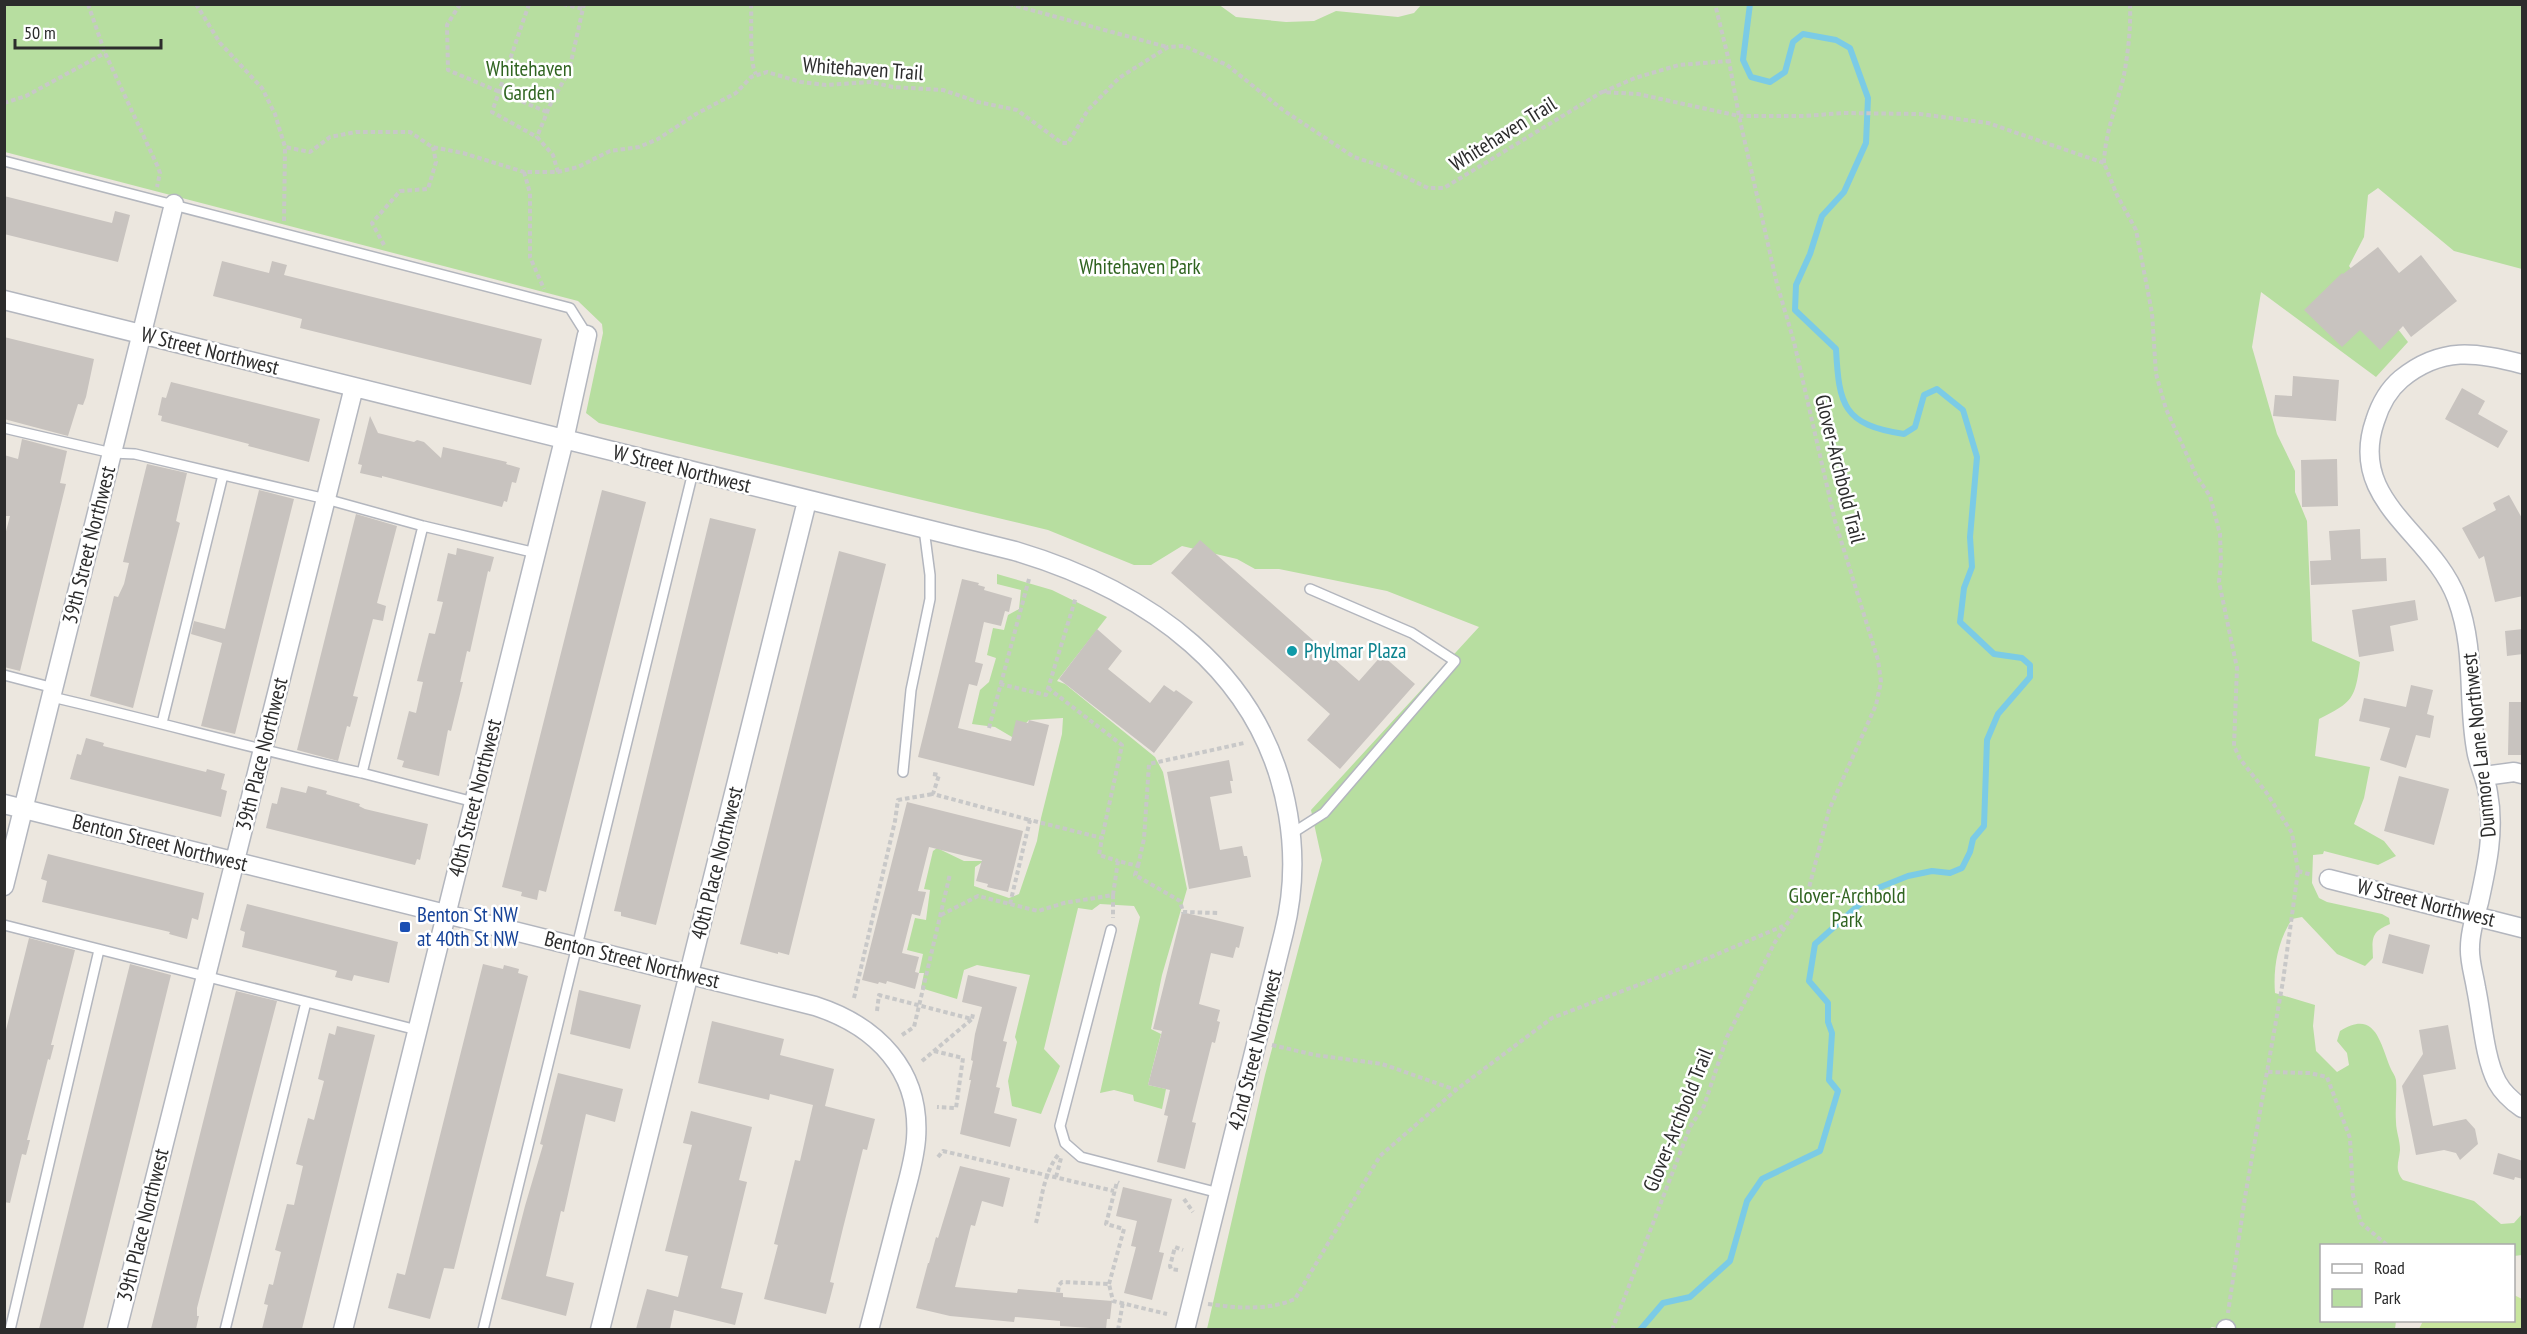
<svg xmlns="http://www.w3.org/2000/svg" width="2527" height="1334" font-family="'PT Sans Narrow',sans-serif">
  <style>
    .green { fill: #b7dea0 }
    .pitch { fill: #c8e59d }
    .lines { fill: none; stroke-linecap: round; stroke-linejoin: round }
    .stream { stroke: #7bcbe6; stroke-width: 6 }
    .building { fill: #c8c3bf }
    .lane-casing { stroke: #b3b6be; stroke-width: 12 }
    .street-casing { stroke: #b3b6be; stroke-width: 21 }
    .path { stroke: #c8c8c8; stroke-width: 4; stroke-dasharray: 4.5 3; stroke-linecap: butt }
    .lane { stroke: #fff; stroke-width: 9 }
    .street { stroke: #fff; stroke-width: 18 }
    .culture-dot { fill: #0f9aa8; stroke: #fff; stroke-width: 2 }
    .transit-dot { fill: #1a4fb4; stroke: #fff; stroke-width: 2 }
    .labels { text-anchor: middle; stroke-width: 5; stroke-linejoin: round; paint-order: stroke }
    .park-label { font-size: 21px; fill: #306421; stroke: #fff }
    .street-label { font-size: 21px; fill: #2c2c2c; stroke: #fff }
    .culture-label { font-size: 21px; fill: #0d838f; stroke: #fff; text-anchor: start }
    .transit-label { font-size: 21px; fill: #164399; stroke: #fff; text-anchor: start }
  </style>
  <rect width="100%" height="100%" fill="#ece7df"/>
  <path class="green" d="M1218,4L1236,17L1286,22L1314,21L1336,11L1398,17L1414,13L1422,4L2522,5V269L2454,251L2378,188L2368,195L2364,237L2349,266L2408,342L2376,377L2261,292L2252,347L2277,434L2295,471V492L2307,521L2312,641L2360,662C2355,700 2352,702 2319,719L2315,756L2370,767L2364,798L2354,824L2384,841L2396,856L2378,865L2324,851L2323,854L2313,855L2312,883L2319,898L2327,902L2382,914L2389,918L2390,924C2371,932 2372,938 2373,958L2365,966L2337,954L2302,917L2292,919C2278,941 2273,967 2275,993L2315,1005L2313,1026L2316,1051L2337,1072L2349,1065L2347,1053L2337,1041L2340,1031C2375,1009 2380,1042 2390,1067C2392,1072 2395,1075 2396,1080C2397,1094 2395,1108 2396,1122C2396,1131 2400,1140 2400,1150C2399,1162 2394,1169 2403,1180L2474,1201L2501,1224L2514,1223L2522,1214V1255L2514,1256V1246H2322V1320L2396,1321L2395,1329L2228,1330L2212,1327L2207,1330L1207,1329L1265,1075L1322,860L1311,810L1479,627L1387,591L1279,569H1255L1237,559L1182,546L1151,565H1134L1048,530L599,423L586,413L603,333L602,324L578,301L5,152L4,5Z
    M997,574L1052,590L1107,617L1057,681L1065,684L1155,757L1163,772L1187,889L1162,975L1151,1029L1161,1034L1148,1085L1166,1089L1162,1109L1134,1101L1133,1095L1114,1090L1100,1093L1140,917L1134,906L1100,904L1092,910L1078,908L1044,1049L1060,1066L1041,1114L1012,1106L1008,1081L1017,1042L1015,1037L1030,975L977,965L964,970L957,999L921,988L924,973H919L923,954L907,950L915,918L926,920L930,890L924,889L933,851L937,848L964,861H984L975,867L974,886L1009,898L1019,894L1037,841L1041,818L1062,734L1063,718L1029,720L1012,737L995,727L972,724L980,690L989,682L996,658L987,655L993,628L1004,630L1008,615L1019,609L1021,590L997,584Z"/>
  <path class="pitch" d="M2514,1295L2522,1299V1329H2419L2423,1321L2514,1320Z"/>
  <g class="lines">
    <path class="stream" d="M1640,1330L1663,1303L1690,1297L1730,1261L1747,1201L1762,1179L1820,1151L1838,1091L1829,1080L1832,1033L1828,1022V1003L1809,981L1815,944L1878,888L1908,876L1932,871L1950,873L1962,868L1970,852L1973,839L1984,826L1987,740L1998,714L2030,677V665L2022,658L1994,654L1960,622L1964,588L1972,567L1970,537L1977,457L1963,410L1937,389L1924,395L1915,427L1904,434C1843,425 1839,405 1836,349L1795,310L1796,285L1810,254L1822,216L1844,192L1866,143L1868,98L1850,48L1836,40L1803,34L1793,42L1785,72L1770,82L1751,77L1743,60L1750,4"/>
  </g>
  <path class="building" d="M4,196L112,223L115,211L130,215L118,262L4,234Z
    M2378,247L2399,273L2421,255L2457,301L2411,337L2403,326L2380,350L2360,330L2342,347L2304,310L2342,273L2343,274Z
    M222,261L269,273L272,261L287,265L284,275L542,339L531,385L300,328L302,319L213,296Z
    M4,337L94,359L86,397L83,405L78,404L68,436L4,419Z
    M2293,376L2339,380L2336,421L2273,416L2275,395L2292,396Z
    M171,382L320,419L309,462L248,446L249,444L161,421L162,416L158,415L162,397L166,398Z
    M2462,388L2485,401L2478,414L2508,431L2498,448L2445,419Z
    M370,416L378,433L414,442L417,440L424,442L441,458L443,447L507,462L506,464L520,468L516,483L512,482L507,502L504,501L502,507L382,476V478L360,473L362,465L358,464Z
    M22,439L67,451L60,483L66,484L20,671L4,667V539L10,516H4V455L18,459Z
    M2337,459L2338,506L2302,507L2301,460Z
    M147,464L187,473L176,521L180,523L133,708L90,696L114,596L118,597L124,584L129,563L123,562Z
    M259,490L294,499L235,734L201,726L222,643L191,634L194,621L225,629Z
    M602,490L646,502L546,892L539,890L537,900L521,896L522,892L502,887Z
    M2509,495L2523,520V596L2495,602L2484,556L2479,559L2462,528L2496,510L2493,503Z
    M356,514L397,526L377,603L386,606L383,621L373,619L353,696L358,697L350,727L347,726L338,761L297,750Z
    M710,518L756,529L656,925L621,916V912L614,911Z
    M2360,529L2361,559L2386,558L2387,581L2311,585L2310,561L2331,560L2329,531Z
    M1200,540L1359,681L1382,655L1415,684L1340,769L1307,740L1330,714L1171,573Z
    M457,548L494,557L490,572L488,571L470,652L467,651L460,682H463L451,731L448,730L439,776L402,767L404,761L397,759L409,711L416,713L423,682L417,681L429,633L435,634L443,602L437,601L448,553L456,555Z
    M839,551L886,564L789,955L778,952V954L740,944Z
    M962,579L979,583L978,585L985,587L984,590L1012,598L1009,612L1005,611L1001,626L984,622L975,662L983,664L977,686L969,684L958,728L1011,741L1016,720L1028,723L1029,720L1049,725L1034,786L918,757Z
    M2415,600L2418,620L2390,626L2394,651L2359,657L2352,610Z
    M1097,629L1122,651L1108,669L1150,703L1164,685L1174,692L1176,690L1193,702L1154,753L1059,679Z
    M2523,629V654L2507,656L2505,631Z
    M2411,685L2433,690L2427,714L2434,716L2430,738L2416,735L2406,768L2380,760L2390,728L2359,721L2364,698L2406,707Z
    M2509,702H2523V755H2508Z
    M86,738L104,743L103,746L206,772L207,769L225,774L221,789L227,791L221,817L70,779L77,754L81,755Z
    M1229,760L1233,781H1230L1232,793L1210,797L1220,850L1242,846L1244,856H1247L1251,877L1189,889L1167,772Z
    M2399,776L2449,789L2434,845L2384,831Z
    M308,786L327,791L326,794L360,804L359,806L365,809L428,824L420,860L417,859L415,865L266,828L272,803L277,804L281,787L306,793Z
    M907,802L1023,831L1008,892L987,887L988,884L976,881L982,860L929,847L918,891L926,892L920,916L912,914L902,953L919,957L915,972L919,973L915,989L887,981L886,984L879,982L878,984L862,980Z
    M48,854L204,893L198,920L192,918L187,939L169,934L170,932L42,902L47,881L41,879Z
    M247,904L398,942L389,983L354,975L352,981L335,977L337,971L242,947L245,932L240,930Z
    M1182,912L1244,927L1239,948L1236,947L1233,958L1211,953L1199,1004L1220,1010L1217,1021L1220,1022L1215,1043L1212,1042L1192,1122L1196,1123L1185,1169L1157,1162L1168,1116L1164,1115L1170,1090L1148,1085L1162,1031L1153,1029Z
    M2389,934L2430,945L2423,974L2382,963Z
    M29,938L75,950L51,1045H54L50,1060L48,1059L27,1140H30L26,1155L22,1154L10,1203L4,1202V1038Z
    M130,964L171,975L137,1113L83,1329H39Z
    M483,964L503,969L504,965L519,969L518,973L528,976L454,1269L444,1268L430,1319L388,1308L397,1273L405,1275Z
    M968,975L1017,987L1003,1041L1007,1042L996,1087L1000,1088L994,1113L1017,1119L1010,1147L960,1134L971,1080H969L973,1061L971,1060L975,1034L982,1007L962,1002Z
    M579,990L641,1005L630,1049L570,1034Z
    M236,991L277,1001L197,1308V1316H199L196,1329H151Z
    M712,1021L784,1039L780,1055L834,1069L825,1106L875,1119L867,1150L863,1149L843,1228L830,1282L834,1283L826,1314L764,1299L778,1245L774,1244L795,1160L800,1161L813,1105L770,1094L769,1100L698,1083Z
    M2448,1025L2456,1069L2423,1075L2433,1126L2466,1119L2475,1129L2478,1144L2460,1160L2456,1153L2444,1150L2416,1155L2402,1086L2423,1054L2419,1030Z
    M337,1026L375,1035L302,1329H262L268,1305L264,1304L269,1284L273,1285L281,1252L275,1250L287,1204L294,1205L303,1166L296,1164L308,1118L314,1120L324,1081L318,1079L329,1033L335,1035Z
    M558,1073L623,1089L615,1122L586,1114L564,1212L561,1211L546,1276L574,1283L566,1316L501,1299L525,1206L543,1145L540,1144Z
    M691,1111L752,1127L739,1180L747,1182L721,1288L743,1293L735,1325L674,1310L670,1329H636L647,1289L678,1297L688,1256L665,1251L692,1145L683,1143Z
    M2498,1153L2523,1161V1179L2515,1177L2514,1180L2493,1174Z
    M960,1166L1010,1178L1003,1207L982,1201L975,1226L971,1225L955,1287L1017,1293L1018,1289L1063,1293V1297L1112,1301L1110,1319H1107L1106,1329L1060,1326V1321L1015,1317L1014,1322L950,1316L916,1308L928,1263H929L936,1237L938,1238Z
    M1123,1187L1172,1199L1159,1252L1164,1253L1152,1300L1124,1293L1136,1247L1131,1246L1137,1221L1116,1216Z"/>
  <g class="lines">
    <g class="lane-casing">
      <path id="lane" d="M4,161L570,308L587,335
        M4,428L112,453L135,454L326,499L423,526L536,553
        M423,526L362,773L474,802
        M4,675L54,688
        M52,697C156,721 258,750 362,773
        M162,723L223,475
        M903,772L911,690L930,599V575L924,529
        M1291,834L1324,813L1455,661L1412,633L1310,589
        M4,925L417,1030
        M1111,930L1060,1126L1065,1143L1081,1157L1219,1193
        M10,1330L99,950
        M225,1330L306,1002
        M483,1330L693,472"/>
    </g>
    <g class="street-casing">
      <path id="street" d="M4,300L1015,551C1146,590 1264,671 1288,814C1295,855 1294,892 1284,932L1185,1330
        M2522,364C2477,352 2441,346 2401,379C2388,390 2380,405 2375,421C2347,502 2433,533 2457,599C2476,650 2467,698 2476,749C2478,764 2486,778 2488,793C2495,830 2487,866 2479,902C2475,916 2470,932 2470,947C2469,960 2474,975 2476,988C2482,1016 2484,1057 2497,1082C2503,1093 2512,1101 2522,1108
        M2484,776L2514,772L2522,774
        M4,804L815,1006C877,1026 921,1071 916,1139C914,1165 905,1190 899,1215C889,1253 879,1291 869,1330
        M2329,879L2522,928
        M4,886L174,204
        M117,1330L354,387
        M343,1330L564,440L587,335
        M600,1330L807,501
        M2226,1330V1329"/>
    </g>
    <path class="path" d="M88,4L105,53L157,165L160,173L157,187
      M196,4L220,43L262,88L275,114L285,147L310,152L330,137L356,132H410L432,147L463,153L524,172H558L578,167L610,151L639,147L658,139L696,114L736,93L751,77L767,72L801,82L826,85L871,82L893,87L943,90L978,102L1017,110L1062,143H1068L1088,110L1119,78L1168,47L1184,46L1227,65L1283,110L1354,157L1385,167L1428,188H1444L1602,92L1638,94L1739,116H1804L1843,113L1920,114L1988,123L2104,163L2117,195L2136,230L2152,313L2156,374L2166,409L2197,477L2210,496L2220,534L2221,562L2219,582L2237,668L2234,746L2240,759L2266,792L2292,833L2298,871L2283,981L2245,1197L2228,1313
      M460,4L447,25L448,70L547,112
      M529,4L492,112L537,137
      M563,4L583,9
      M751,4C752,20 749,64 756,74
      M1009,4L1167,47
      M1603,92L1635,78L1679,65L1729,61
      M4,103L26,96L105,53
      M2104,163C2105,132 2117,105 2124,75C2128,52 2131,28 2130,4
      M524,172L530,193V257L544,289
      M558,172L553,155L537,137L550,105L569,71L584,4
      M284,221L285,147
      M384,245L372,223L400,191L428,189L436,162L433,147
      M1000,684L1046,695L1076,597
      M1048,688L1122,745L1102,838
      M989,728L1029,579
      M933,774L939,775L933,794L1030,820
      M1138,866L1144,839L1149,764L1244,743
      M2298,871L2312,875
      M1113,895L1118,861L1138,866L1135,875L1180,901L1183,912L1218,913
      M1010,904L1030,820L1102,838L1099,855L1118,861
      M941,915L978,896L1038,911L1064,903L1113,895V918
      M854,998L895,821L898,800L933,794
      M877,1011L879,995L972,1019L973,1014
      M902,1035L914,1027L950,874
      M1272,1045L1315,1055L1382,1064L1456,1090
      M934,1051L963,1058L956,1108L937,1107
      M922,1061L972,1019
      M2268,1072L2310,1073L2327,1077L2350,1138L2353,1195L2361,1223L2388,1246
      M938,1157L943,1151L1114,1191
      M1056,1177L1061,1158
      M1184,1199L1193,1212
      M1036,1223C1041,1202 1044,1171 1059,1154
      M1178,1270L1171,1269L1170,1266L1175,1247L1183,1250
      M1109,1284L1124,1229L1106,1224L1117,1182L1119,1183
      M1058,1292L1059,1285L1062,1282L1109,1284L1113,1301L1167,1314
      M1208,1304C1237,1308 1267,1311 1295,1299L1380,1156L1456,1090L1552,1018L1706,959L1783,926
      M1118,1330L1123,1302
      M1612,1330L1690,1127L1704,1106L1727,1037L1775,942L1808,892L1829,810L1876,705L1881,682L1878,660L1835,521L1794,342L1777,284L1739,116L1729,61L1715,4"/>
    <use href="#lane" class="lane"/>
    <use href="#street" class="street"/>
  </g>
  <circle class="culture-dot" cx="1292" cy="651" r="6"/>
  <rect class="transit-dot" x="399" y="921" width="12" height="12" rx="3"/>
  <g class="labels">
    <g class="park-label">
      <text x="529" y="76">Whitehaven<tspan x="529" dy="24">Garden</tspan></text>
      <text x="1140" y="274">Whitehaven Park</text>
      <text x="1847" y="903">Glover-Archbold<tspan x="1847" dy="24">Park</tspan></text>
    </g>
    <g class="street-label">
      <text transform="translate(863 69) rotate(4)" y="7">Whitehaven Trail</text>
      <text transform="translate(1503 134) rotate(-32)" y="7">Whitehaven Trail</text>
      <text transform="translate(210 351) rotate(14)" y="7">W Street Northwest</text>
      <text transform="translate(682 469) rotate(14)" y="7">W Street Northwest</text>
      <text transform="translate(1840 469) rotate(76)" y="7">Glover-Archbold Trail</text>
      <text transform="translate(89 545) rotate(-76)" y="7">39th Street Northwest</text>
      <text transform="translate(2479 745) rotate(-96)" y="7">Dunmore Lane Northwest</text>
      <text transform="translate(262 754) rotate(-76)" y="7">39th Place Northwest</text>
      <text transform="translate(475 798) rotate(-76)" y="7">40th Street Northwest</text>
      <text transform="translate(160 843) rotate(14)" y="7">Benton Street Northwest</text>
      <text transform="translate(717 863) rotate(-76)" y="7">40th Place Northwest</text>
      <text transform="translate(2426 903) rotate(14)" y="7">W Street Northwest</text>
      <text transform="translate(632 960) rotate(14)" y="7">Benton Street Northwest</text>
      <text transform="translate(1255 1050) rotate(-76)" y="7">42nd Street Northwest</text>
      <text transform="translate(1678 1120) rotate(-68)" y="7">Glover-Archbold Trail</text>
      <text transform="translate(143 1225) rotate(-76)" y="7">39th Place Northwest</text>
    </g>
    <g class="culture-label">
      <text x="1304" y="658">Phylmar Plaza</text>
    </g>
    <g class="transit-label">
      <text x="417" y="922">Benton St NW<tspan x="417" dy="24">at 40th St NW</tspan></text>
    </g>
  </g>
  <rect width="2527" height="1334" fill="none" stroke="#2c2c2c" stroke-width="12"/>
  <rect x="2320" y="1244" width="195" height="78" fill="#ffffff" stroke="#ababab" stroke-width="1.5"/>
  <rect x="2332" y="1264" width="30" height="9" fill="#ffffff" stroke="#ababab" stroke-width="1.5"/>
  <text x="2374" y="1274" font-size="18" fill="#2c2c2c">Road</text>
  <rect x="2332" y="1289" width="30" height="18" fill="#b7dea0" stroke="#ababab" stroke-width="1.5"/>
  <text x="2374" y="1304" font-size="18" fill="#2c2c2c">Park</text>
  <path d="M15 39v9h146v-9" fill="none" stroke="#2c2c2c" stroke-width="3"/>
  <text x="24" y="39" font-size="18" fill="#2c2c2c" stroke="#ffffff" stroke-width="4.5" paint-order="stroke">50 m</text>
</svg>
